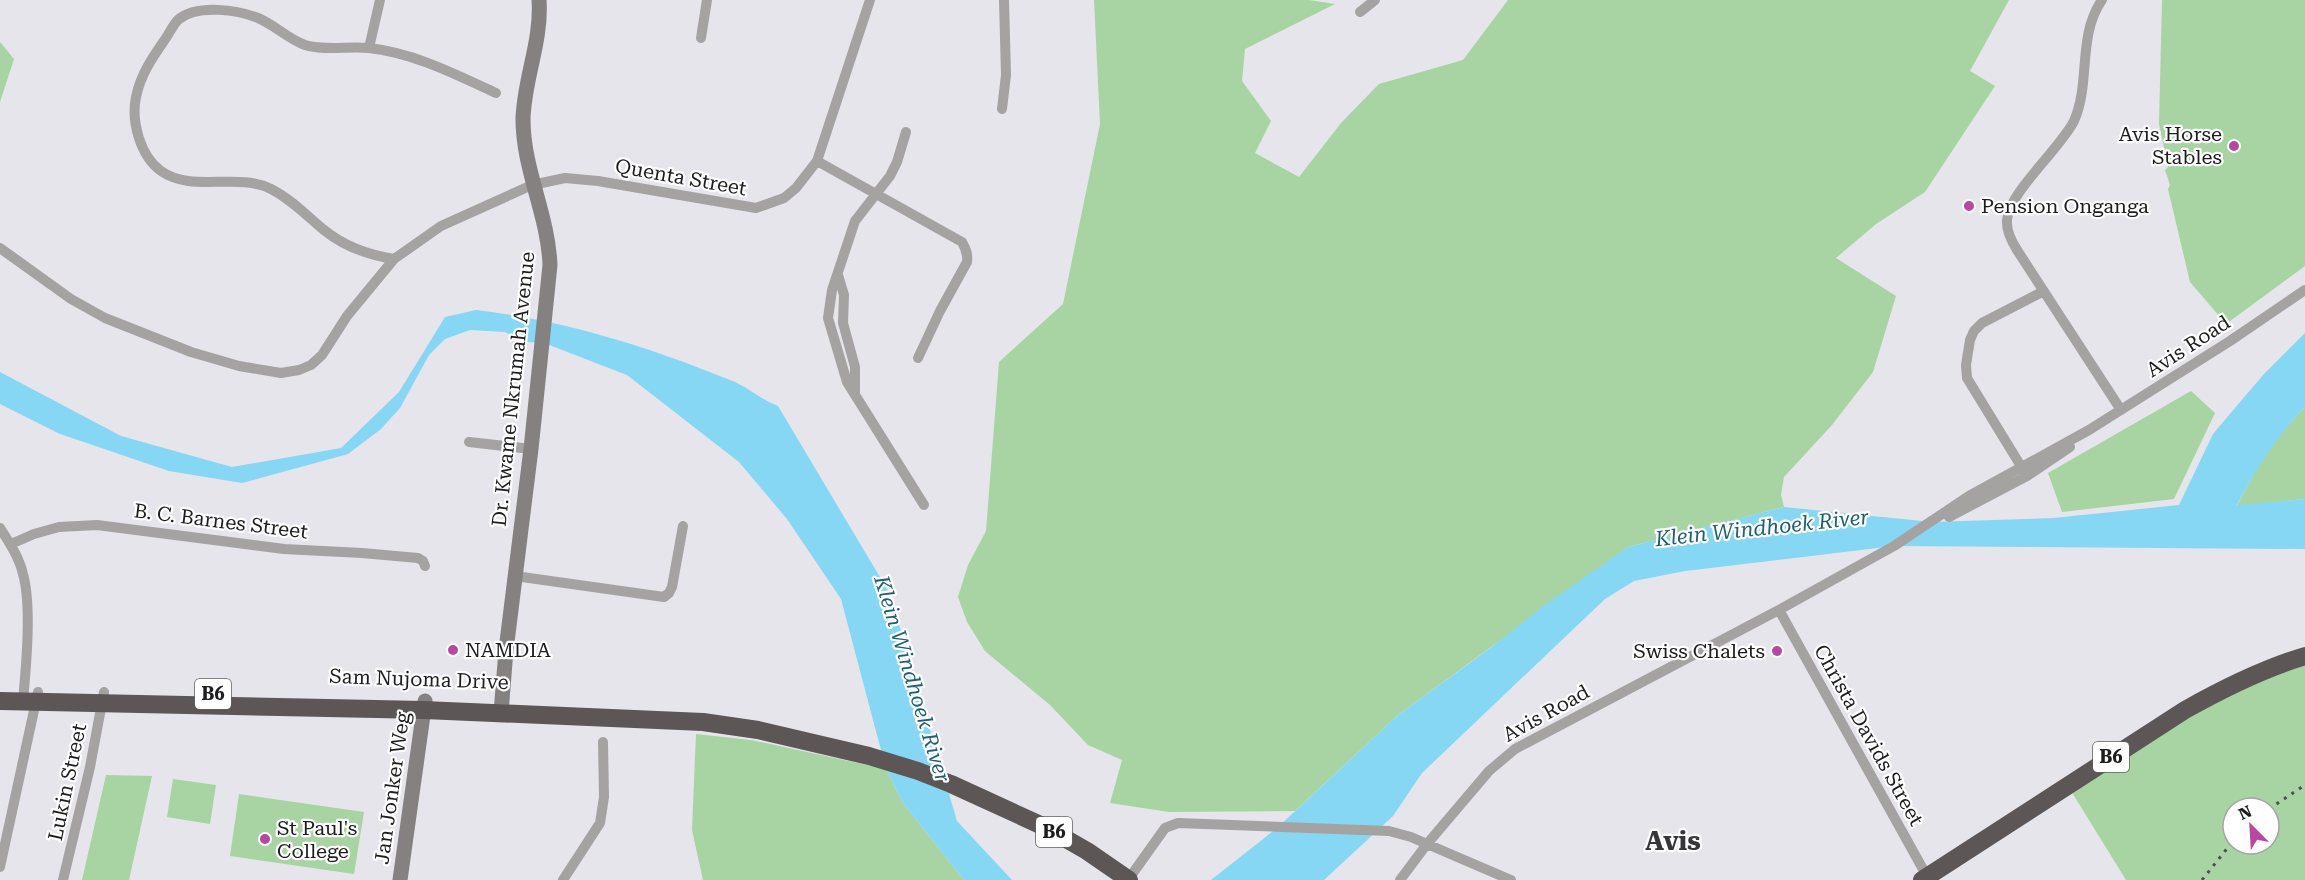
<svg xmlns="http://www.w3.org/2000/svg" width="2305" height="880" font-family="'Roboto Serif',serif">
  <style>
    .green { fill: #a8d3a3; fill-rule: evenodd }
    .water { fill: #85d7f3 }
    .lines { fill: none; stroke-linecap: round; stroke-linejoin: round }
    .street { stroke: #a5a2a2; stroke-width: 10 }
    .secondary { stroke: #858181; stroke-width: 15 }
    .highway { stroke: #5c5656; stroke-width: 18 }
    .rail { stroke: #505053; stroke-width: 3; stroke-dasharray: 3 6; stroke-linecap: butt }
    .poi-dot { fill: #ba469f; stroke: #fff; stroke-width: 2 }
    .labels { text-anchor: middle; stroke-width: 4.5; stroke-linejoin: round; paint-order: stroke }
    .shield { fill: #fff; stroke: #616162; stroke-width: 1.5 }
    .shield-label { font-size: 18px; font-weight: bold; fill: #1d1d1f }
    .poi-label { font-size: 20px; fill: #1d1d1f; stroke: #fff; text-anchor: start }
    .street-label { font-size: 20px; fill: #1d1d1f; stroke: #fff }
    .water-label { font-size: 21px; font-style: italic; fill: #1e6073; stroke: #fff }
    .district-label { font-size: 26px; font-weight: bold; fill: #36363b; stroke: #fff }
  </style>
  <rect width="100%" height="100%" fill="#e5e5eb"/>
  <path class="green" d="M1094,0H1309L1335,4L1245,49L1242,81L1271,121L1255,153L1299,177L1341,123L1379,84L1463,60L1508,0H2009L1970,71L1995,86L1925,192L1876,224L1836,258L1896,296L1873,372L1832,425L1784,477L1781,495L1784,507L1628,547L1398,715L1295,811L1169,812L1110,803L1122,760L1088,745L1050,705L985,651L967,622L958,597L968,565L986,531L999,362L1063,304L1100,124Z
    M2162,0H2305V266L2226,324L2190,282L2168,189L2170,185L2165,170L2168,167L2159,124Z
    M0,42L14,59L0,102Z
    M2191,391L2215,413L2174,499L2062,512L2048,473Z
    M2305,407V499L2237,506C2255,469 2276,436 2305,407Z
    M2305,656V880H2126L2068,786L2229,685ZM2233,808H2269V844H2233Z
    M696,734L751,740L886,769L903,803L964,880H703L692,830Z
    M106,775L152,776L129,880H82Z
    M173,779L216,785L210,824L167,817Z
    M239,794L364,812L354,874L230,856Z"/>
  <path class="water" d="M476,310C564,320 649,347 730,380C747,386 761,400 778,406L890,594L957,821L1012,880H964L903,803L886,769L841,599L787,519L739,462L627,375L544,343L526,342L505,332L470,330L445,339L429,355L400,408L381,429L348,454L242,483L169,471L60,434L0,404V372L121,436L232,467L341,448L399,392L445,317Z
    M2305,333V407C2277,436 2256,469 2237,505L2305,499V549L1894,546L1685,571L1634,581L1605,599L1422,773L1393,816L1324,880H1211L1277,828L1398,715L1489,649L1542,607L1628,547L1784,507L1932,522L2054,518L2179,505L2213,434L2263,375Z"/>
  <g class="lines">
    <path class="street" d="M2102,0C2077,36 2091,83 2074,121C2060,149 2009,192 2007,220C2006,230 2012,242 2017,250L2121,410
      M1360,12L1375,0
      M701,38L707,0
      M369,48L380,0
      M1002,109L1006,75L1004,0
      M906,132L897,162L890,176L855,221L832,290L828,318L847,382L924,505
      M817,161L962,242C966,249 968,254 967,262L940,311L918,358
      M0,248L71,299L105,318L191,352L239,366L281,373L299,370L311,365L322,355L347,316L394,259L441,226L532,185L565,178L598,181L756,208L784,198L796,188L817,161L870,0
      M394,259C368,255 345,247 324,230C307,216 291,199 271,189C237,172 192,193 161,171C140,156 131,121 136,97C141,73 153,57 166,38C170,32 174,23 179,19C198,4 238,10 258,18C275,25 288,39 305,45C325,51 348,46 369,48C414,53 455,74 496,93
      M838,275L844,295L843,323L855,367V394
      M469,442L531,449
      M2027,476L1967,378L1966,365L1970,340L1974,331L1982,323L2042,292
      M1949,517L2027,476L2070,447
      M0,528C9,542 19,557 23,574C32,606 26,667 23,701
      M11,544L34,534L59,527L97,525L284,549L362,553L418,558L423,561L425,566
      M515,576L664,597L669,593L672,587L683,526
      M1779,610L1929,880
      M0,867L38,692
      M63,880L90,767L104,692
      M563,880L600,823L604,797L603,742
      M1128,880L1165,828L1178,823L1389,831L1411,837L1427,844L1489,771L1515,749L1779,610L1894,546L1969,496L2089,430L2230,341L2305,290
      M1400,880L1427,844L1511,880"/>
    <path class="secondary" d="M501,713L506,650L531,449L550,265C548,214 523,170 523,119C524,79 542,41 539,0
      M400,880L425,701"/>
    <path class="highway" d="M0,701L424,710L703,722L758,730L869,756L918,771L951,784L1047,828L1087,851L1129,880
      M1922,880L2185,710C2224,688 2262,669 2305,656"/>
    <path class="rail" d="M2269,809L2305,785
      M2202,880L2233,841"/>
  </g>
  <g class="poi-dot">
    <circle cx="2234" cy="146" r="6"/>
    <circle cx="1969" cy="206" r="6"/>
    <circle cx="453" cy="650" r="6"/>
    <circle cx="1777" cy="651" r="6"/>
    <circle cx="265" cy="839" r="6"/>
  </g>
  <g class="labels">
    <g class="shield">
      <rect x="195" y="679" width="36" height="30" rx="4.5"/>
      <rect x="2093" y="742" width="36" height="30" rx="4.5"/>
      <rect x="1036" y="817" width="36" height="30" rx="4.5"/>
    </g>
    <g class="shield-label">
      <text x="213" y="700">B6</text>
      <text x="2111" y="763">B6</text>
      <text x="1054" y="838">B6</text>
    </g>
    <g class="poi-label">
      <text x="2222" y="141" text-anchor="end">Avis Horse<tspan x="2222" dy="23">Stables</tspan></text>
      <text x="1981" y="213">Pension Onganga</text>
      <text x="465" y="657">NAMDIA</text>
      <text x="1765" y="658" text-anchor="end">Swiss Chalets</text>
      <text x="277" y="835">St Paul's<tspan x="277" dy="23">College</tspan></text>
    </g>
    <g class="street-label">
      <text transform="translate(681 177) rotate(10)" y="7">Quenta Street</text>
      <text transform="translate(2188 346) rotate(-33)" y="7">Avis Road</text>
      <text transform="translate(513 389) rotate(-84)" y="7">Dr. Kwame Nkrumah Avenue</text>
      <text transform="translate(221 521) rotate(7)" y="7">B. C. Barnes Street</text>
      <text transform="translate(419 679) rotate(2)" y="7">Sam Nujoma Drive</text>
      <text transform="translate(1546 713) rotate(-29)" y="7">Avis Road</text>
      <text transform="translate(1869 735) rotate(61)" y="7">Christa Davids Street</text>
      <text transform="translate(67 782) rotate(-78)" y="7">Lukin Street</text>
      <text transform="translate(392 788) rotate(-82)" y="7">Jan Jonker Weg</text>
    </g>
    <g class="water-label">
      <text transform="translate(1762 528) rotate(-6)" y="7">Klein Windhoek River</text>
      <text transform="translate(912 679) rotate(73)" y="7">Klein Windhoek River</text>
    </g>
    <g class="district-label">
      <text x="1673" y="850">Avis</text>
    </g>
  </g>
  <g transform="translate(2251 826) rotate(336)"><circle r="28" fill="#ffffff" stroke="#a5a5a5" stroke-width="1.5"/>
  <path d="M0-4.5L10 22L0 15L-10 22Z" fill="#ba469f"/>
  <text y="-9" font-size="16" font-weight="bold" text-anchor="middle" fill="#1d1d1f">N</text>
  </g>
</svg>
